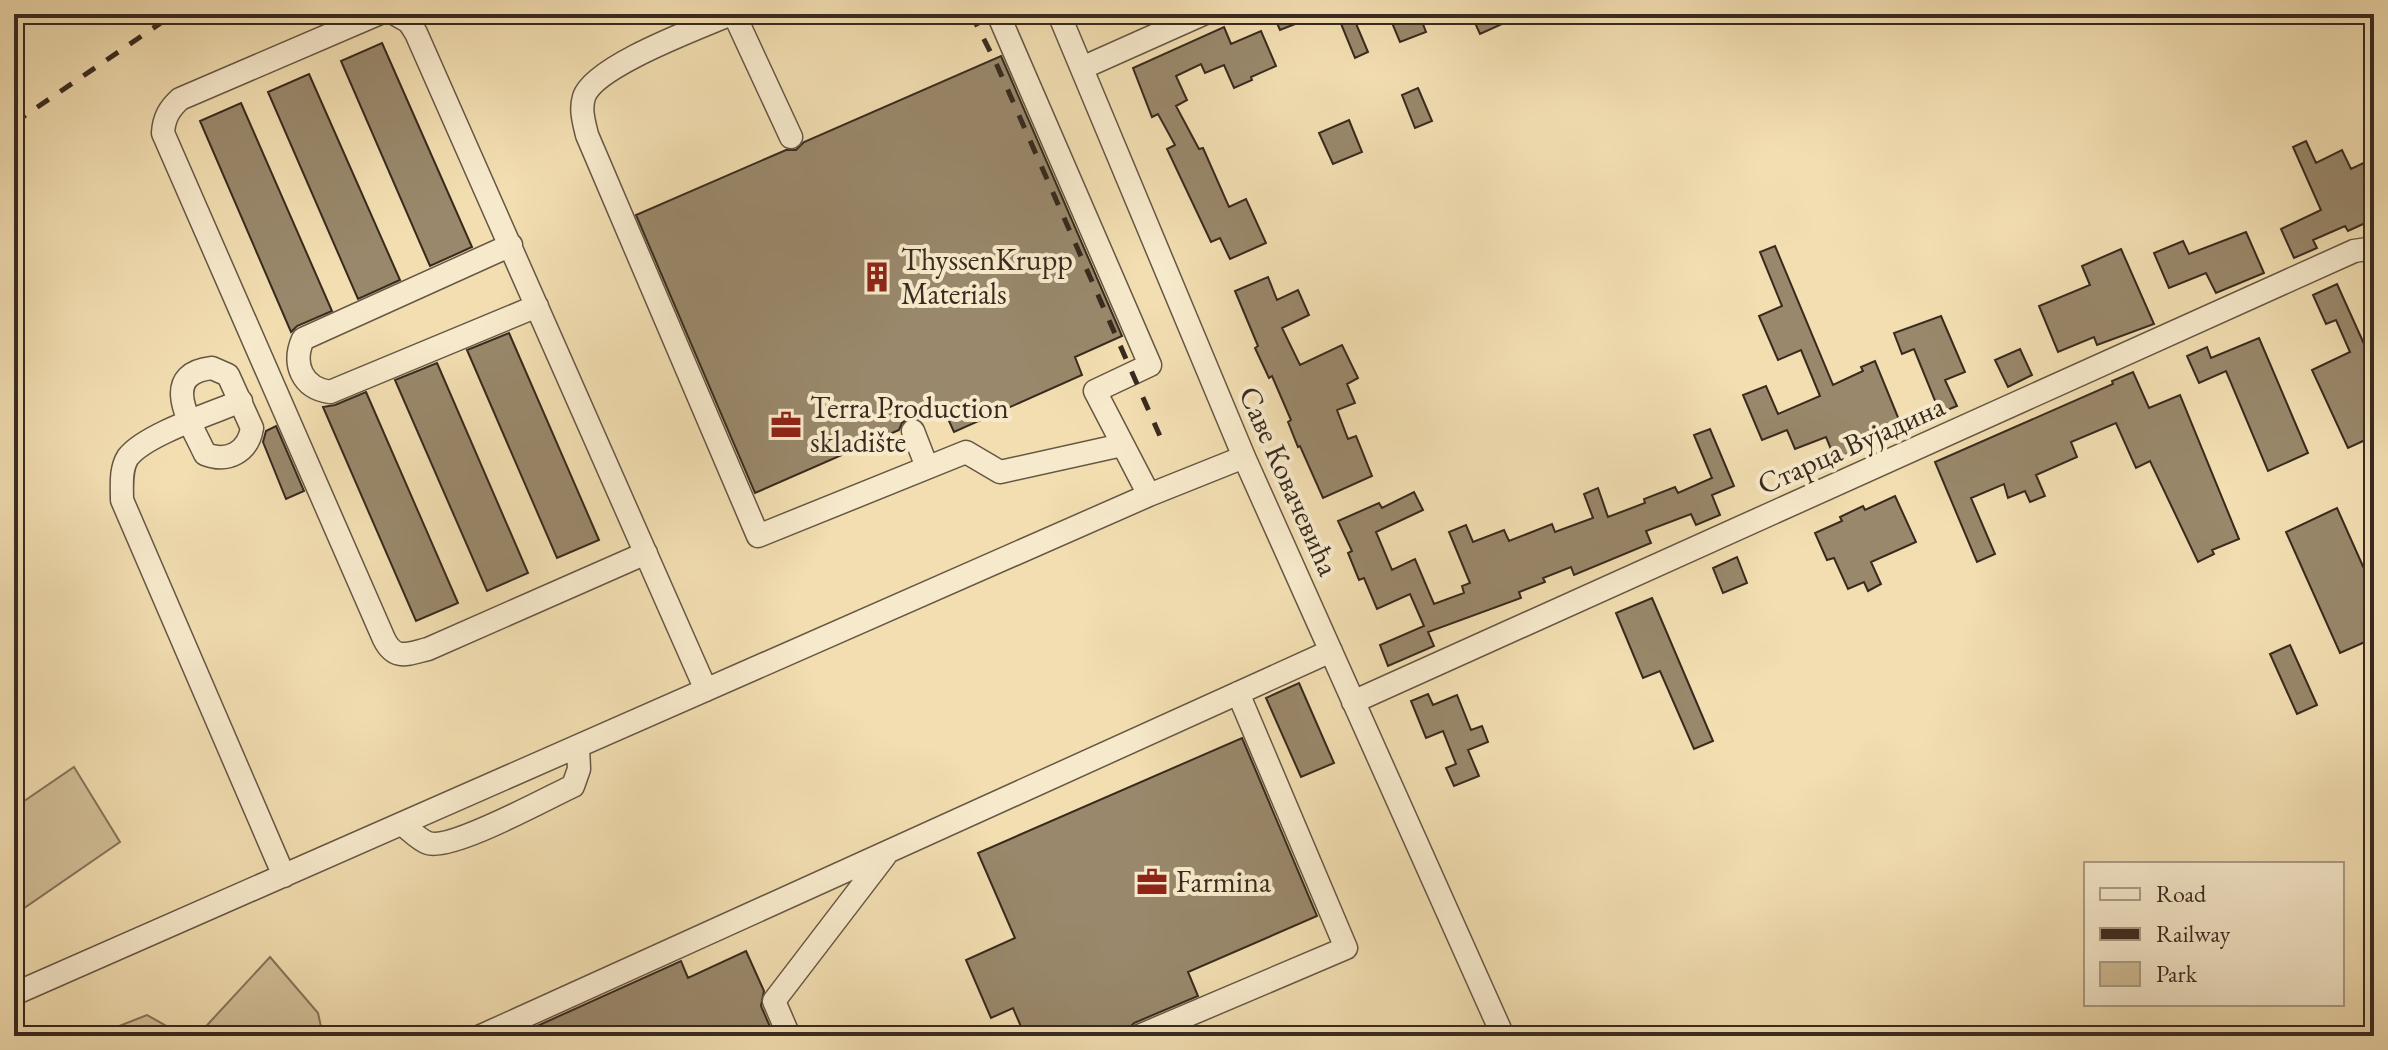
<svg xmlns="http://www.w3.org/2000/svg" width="2388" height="1050" font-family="'EB Garamond',serif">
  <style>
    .green { fill: #d2bf98; stroke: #85745c; stroke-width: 2 }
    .building { fill: #99886b; stroke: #382a1f; stroke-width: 2 }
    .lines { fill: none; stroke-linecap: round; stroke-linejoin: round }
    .minor-casing { stroke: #665744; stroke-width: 25 }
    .minor { stroke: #f7eacc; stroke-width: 22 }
    .rail { stroke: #382a1f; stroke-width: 5; stroke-dasharray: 14 14; stroke-linecap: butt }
    .labels { text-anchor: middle; stroke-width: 8; stroke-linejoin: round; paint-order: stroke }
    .poi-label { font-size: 30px; fill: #382a1f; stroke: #f7eacc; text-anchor: start }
    .street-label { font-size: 30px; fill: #382a1f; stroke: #f7eacc }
  </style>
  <rect width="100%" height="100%" fill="#f2deb1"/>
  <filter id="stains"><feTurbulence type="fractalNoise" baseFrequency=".0025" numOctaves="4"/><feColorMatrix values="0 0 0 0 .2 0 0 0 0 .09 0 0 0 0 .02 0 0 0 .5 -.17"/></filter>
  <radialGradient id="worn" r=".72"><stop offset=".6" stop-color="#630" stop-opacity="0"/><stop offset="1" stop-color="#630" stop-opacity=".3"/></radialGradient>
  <path class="green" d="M74,767L120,842L14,915V808Z
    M270,957L318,1013L323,1036H197Z
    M147,1015L184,1036H94Z"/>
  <path class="building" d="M1273,14H1318V15L1280,30Z
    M1337,14H1352L1368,52L1355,58Z
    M1400,14H1419L1426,32L1400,42L1390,18Z
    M1471,14H1497L1502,24L1480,34Z
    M1224,27L1231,44L1261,31L1276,66L1251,77L1252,80L1234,88L1224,65L1205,73L1201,64L1176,76L1187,100L1176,106L1199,149L1203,148L1229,207L1246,199L1266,243L1230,259L1220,238L1211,242L1167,149L1175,145L1158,114L1152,117L1133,68Z
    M382,43L472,247L430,266L341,61Z
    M1001,56L1122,336L1075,357L1082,375L954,432L944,410L922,420L909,418L902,423L899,430L755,493L636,215L786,150H796L804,142Z
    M309,74L400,280L358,299L268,92Z
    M1418,88L1432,121L1415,128L1402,95Z
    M241,103L332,311L297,326L291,332L200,121Z
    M1349,120L1362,152L1333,164L1319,133Z
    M2306,141L2316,163L2342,150L2351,169L2374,158V219L2348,231L2345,226L2313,240L2317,248L2294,258L2281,229L2321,210L2293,147Z
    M2246,232L2264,273L2216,293L2206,273L2169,288L2154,253L2183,241L2189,254Z
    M1775,246L1833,385L1863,371L1861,367L1875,361L1904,432L1835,459L1826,437L1795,449L1787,430L1762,440L1743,395L1766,386L1778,414L1820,396L1801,350L1778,360L1759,316L1782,306L1760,252Z
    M2121,249L2154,324L2097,345L2094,337L2058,352L2039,306L2090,285L2082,266Z
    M1268,277L1277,300L1298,290L1309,315L1282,328L1300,365L1342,345L1358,378L1347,384L1355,403L1337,410L1348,439L1356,436L1372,476L1323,498L1300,446L1298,447L1288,422L1291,420L1272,376L1269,378L1255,348L1258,346L1235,291Z
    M2337,284L2374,366V436L2348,448L2312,370L2350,352L2336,320L2326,324L2313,295Z
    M1941,316L1965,372L1945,380L1957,406L1940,413L1914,349L1902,354L1894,333Z
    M509,333L599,540L557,558L467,350Z
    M2259,338L2308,453L2268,471L2226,371L2199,383L2187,356L2207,347L2211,358Z
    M2020,349L2032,375L2008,387L1995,360Z
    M437,363L528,573L487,591L395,380Z
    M2133,372L2149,408L2180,395L2239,539L2212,550L2214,554L2198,562L2150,461L2136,468L2116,423L2071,442L2077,457L2036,475L2045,496L2030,502L2025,491L2008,498L2004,484L1971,498L1995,554L1977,562L1935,462L2113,384L2112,381Z
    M366,392L458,603L416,621L323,407L335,405Z
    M276,426L304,491L286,499L263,442L266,431Z
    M1710,429L1734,486L1712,495L1720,515L1696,525L1691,514L1646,531L1651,543L1574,575L1571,567L1543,578L1545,582L1519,592L1521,598L1428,632L1434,646L1388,666L1380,645L1424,626L1410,594L1377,609L1364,578L1359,580L1348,553L1352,551L1338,521L1379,503L1382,508L1414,492L1423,510L1376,532L1392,570L1415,559L1434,604L1464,593L1462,586L1470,583L1449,532L1466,525L1473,542L1504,530L1509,541L1552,524L1555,532L1593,518L1584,494L1598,488L1608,517L1645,503L1644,499L1675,487L1678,493L1712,478L1694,435Z
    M1895,496L1916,542L1871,562L1881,584L1868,591L1864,582L1848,589L1834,558L1827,560L1815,533L1842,521L1840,517L1863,506L1865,510Z
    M2337,508L2374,591V638L2340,653L2286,532Z
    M1737,557L1747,583L1723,593L1713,568Z
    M1652,598L1713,741L1694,749L1660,671L1643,678L1616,613Z
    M2290,645L2317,705L2297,714L2270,654Z
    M1299,683L1334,763L1301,777L1266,698Z
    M1428,694L1433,705L1457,695L1471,730L1482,726L1488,742L1468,750L1479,776L1454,786L1446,768L1456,764L1443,731L1426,738L1411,701Z
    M1242,738L1317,916L1188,972L1198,996L1134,1023L1126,1031L1116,1036H1025L1013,1008L991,1018L966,960L1015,938L978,853Z
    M746,951L764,991L761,1006L774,1036H515L681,961L688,978Z"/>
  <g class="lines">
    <g class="minor-casing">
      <path id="minor" d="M378,14L180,99C169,109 164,118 163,133L384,639C395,661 407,654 428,649L646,553
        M395,14L409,22L416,33L706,690
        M731,14C699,28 594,66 584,97C580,110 584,122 587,135L758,536L966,452L1000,472L1122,445
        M734,14L791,137
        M998,14L1150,365L1095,391L1149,495
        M1059,14L1244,457L1503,1036
        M1082,68L1203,14
        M511,245L303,339C292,364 302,388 330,392L537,306
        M212,368L228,375L252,428C248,452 228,463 205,454C192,425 157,374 212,368Z
        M241,401C213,413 146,434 128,457C120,469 122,487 122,500L284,876
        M913,431L927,467
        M1353,702L2354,251L2374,248
        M402,824C410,830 419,840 428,843C451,851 547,798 573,786L579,769L578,747
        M14,994L1149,495L1244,457
        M481,1036L1331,651
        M789,1036L774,1001L885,856
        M1139,1036L1346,948L1238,693"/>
    </g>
    <use href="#minor" class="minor"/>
    <path class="rail" d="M971,14L996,63L1163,443
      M214,15L216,14
      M14,17L20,14
      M14,123L174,14"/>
  </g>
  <defs>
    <g id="building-bare" transform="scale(2.4)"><path d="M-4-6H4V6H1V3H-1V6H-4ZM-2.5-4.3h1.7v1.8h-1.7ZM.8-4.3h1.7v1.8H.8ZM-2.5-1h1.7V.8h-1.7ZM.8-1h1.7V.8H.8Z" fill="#8f2418" stroke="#f7eacc" stroke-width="2.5" paint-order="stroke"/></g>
    <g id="office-bare" transform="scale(2.4)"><path d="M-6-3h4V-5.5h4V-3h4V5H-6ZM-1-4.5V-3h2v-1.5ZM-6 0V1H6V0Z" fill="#8f2418" stroke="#f7eacc" stroke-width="2.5" paint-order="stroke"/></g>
  </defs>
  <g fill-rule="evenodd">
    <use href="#building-bare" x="877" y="277"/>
    <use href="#office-bare" x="786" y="425"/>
    <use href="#office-bare" x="1152" y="882"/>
  </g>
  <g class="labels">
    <g class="poi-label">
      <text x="901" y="270">ThyssenKrupp<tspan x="901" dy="34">Materials</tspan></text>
      <text x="810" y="418">Terra Production<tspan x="810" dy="34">skladište</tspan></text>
      <text x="1176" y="892">Farmina</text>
    </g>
    <g class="street-label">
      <text transform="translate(1851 445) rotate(-24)" y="10">Старца Вујадина</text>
      <text transform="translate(1289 481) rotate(66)" y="10">Саве Ковачевића</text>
    </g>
  </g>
  <rect width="2388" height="1050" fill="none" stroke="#f2deb1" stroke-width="48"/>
  <rect x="16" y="16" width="2356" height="1018" fill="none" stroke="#382a1f" stroke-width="4"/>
  <rect x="24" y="24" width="2340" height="1002" fill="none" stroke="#382a1f" stroke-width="2"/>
  <rect x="2084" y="862" width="260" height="144" fill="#f7eacc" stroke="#ab9d87" stroke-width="2"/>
  <rect x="2100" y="888" width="40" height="12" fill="#f7eacc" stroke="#ab9d87" stroke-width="2"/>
  <text x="2156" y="902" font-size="24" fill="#382a1f">Road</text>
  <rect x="2100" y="928" width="40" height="12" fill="#382a1f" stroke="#ab9d87" stroke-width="2"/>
  <text x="2156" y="942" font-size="24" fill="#382a1f">Railway</text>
  <rect x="2100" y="962" width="40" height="24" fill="#d2bf98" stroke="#ab9d87" stroke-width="2"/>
  <text x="2156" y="982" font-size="24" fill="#382a1f">Park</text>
  <rect width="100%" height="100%" filter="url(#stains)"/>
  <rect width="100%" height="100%" fill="url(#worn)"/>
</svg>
